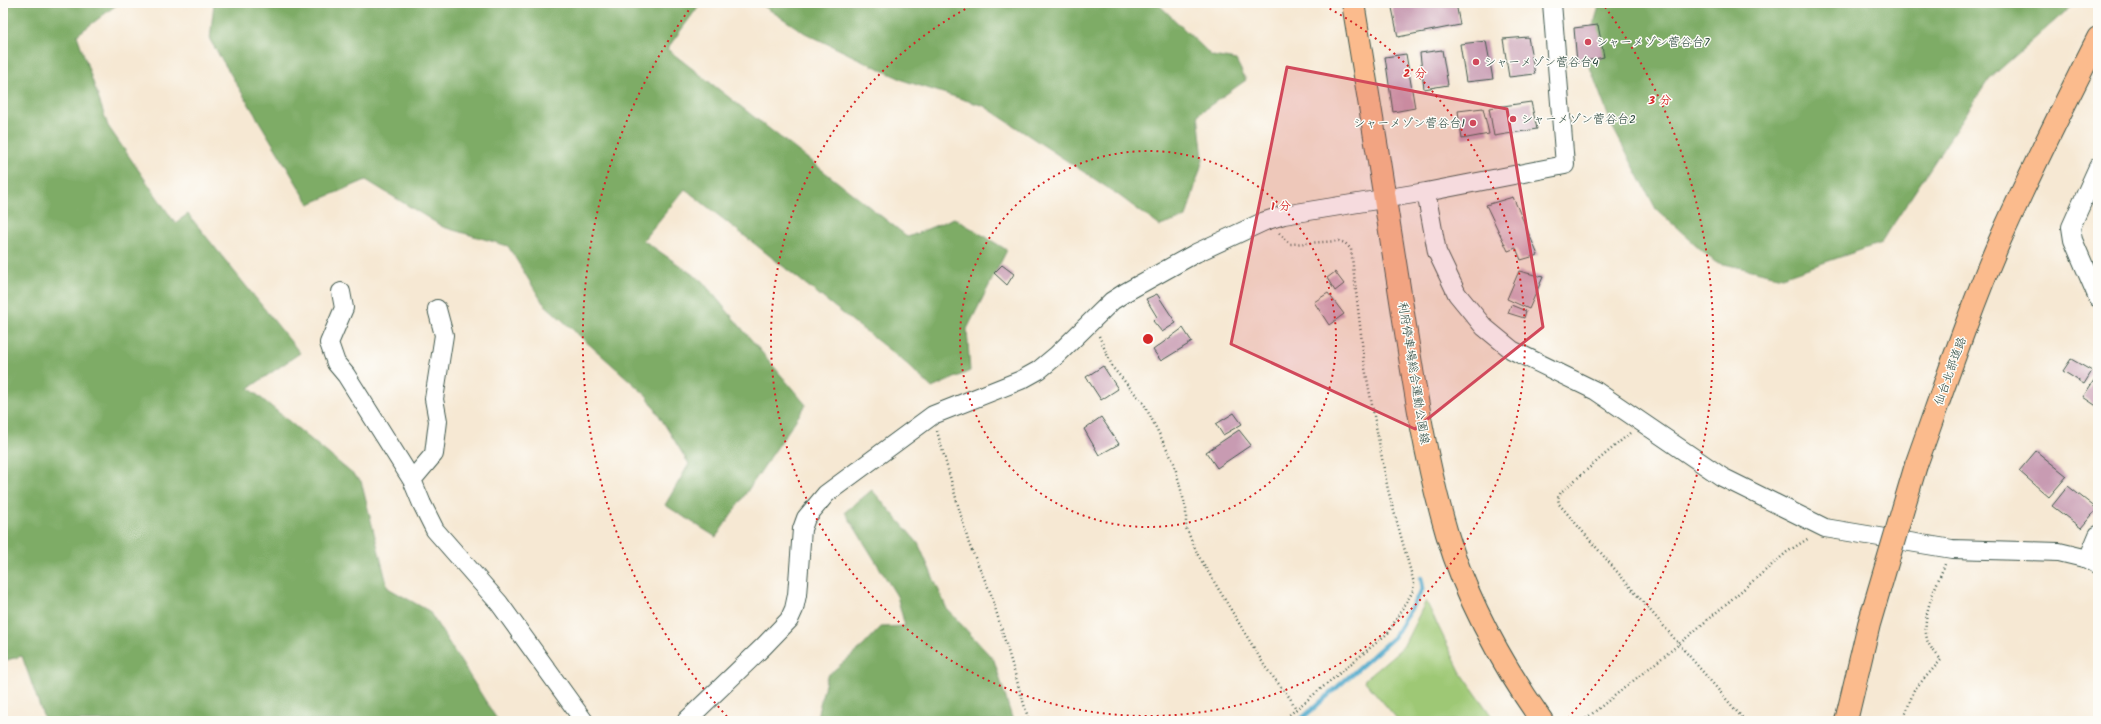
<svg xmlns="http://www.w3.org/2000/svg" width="2101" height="724" font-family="Kalam,'Klee One',sans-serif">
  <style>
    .green { fill: #9ec875; stroke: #5e8254 }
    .forest { fill: #7eac66; stroke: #4e744d }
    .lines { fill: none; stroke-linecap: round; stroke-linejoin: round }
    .stream { stroke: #4ea8cb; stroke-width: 4.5 }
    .building { fill: #c89bb2 }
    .minor-casing { stroke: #3f574c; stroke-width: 20 }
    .major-casing { stroke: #3f574c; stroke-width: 24 }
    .highway-casing { stroke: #3f574c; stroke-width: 24 }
    .path { stroke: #3f574c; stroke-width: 2.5; stroke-dasharray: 1 3; stroke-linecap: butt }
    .minor { stroke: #fff; stroke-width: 18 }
    .major { stroke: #fbbb8d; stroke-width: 22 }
    .highway { stroke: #fbbb8d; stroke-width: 22 }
    .highway-bridge-casing { stroke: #3f574c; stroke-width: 24; stroke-linecap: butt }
    .highway-bridge { stroke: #fbbb8d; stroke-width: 22 }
    .marked { fill: #d1495b; fill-opacity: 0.2; stroke: #d1495b; stroke-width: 3; stroke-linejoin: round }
    .ring { fill: none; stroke: #d62828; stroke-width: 2; stroke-dasharray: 2 4 }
    .poi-dot { fill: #d1495b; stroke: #fdfcf7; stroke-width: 1.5 }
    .labels { text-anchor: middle; stroke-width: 3; stroke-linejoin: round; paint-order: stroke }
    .poi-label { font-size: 12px; fill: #1f3d34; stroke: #fdfcf7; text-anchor: start }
    .street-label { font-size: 12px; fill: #1f3d34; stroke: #fdfcf7 }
    .centre { fill: #d62828; stroke: #fdfcf7; stroke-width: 2 }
    .ring-label { font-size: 12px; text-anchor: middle; font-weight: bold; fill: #d62828; stroke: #fdfcf7; stroke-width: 3; stroke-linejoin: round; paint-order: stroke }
  </style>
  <rect width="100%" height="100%" fill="#fdfcf7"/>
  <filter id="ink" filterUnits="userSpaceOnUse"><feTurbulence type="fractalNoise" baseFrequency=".025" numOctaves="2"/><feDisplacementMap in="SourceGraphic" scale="8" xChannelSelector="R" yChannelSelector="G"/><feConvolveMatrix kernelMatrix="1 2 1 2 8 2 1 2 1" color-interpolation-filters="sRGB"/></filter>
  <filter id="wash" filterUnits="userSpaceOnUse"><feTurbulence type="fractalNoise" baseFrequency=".012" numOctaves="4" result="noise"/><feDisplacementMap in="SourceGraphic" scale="16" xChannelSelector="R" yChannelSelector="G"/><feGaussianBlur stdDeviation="0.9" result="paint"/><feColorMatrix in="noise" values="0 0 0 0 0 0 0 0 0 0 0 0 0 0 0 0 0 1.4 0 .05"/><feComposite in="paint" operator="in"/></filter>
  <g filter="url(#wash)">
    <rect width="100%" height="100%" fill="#f6e8d3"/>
    <path class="green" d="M1426,601L1460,671L1495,721H1399L1364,680L1403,647Z"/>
    <path class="forest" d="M3,3H119L77,35L108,126L175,223L188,214L300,353L249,388L361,481L388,588L429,611L498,721H45L22,656L3,661Z
      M214,3H701L667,49L908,237L954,218L1007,250L967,329L970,371L932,388L907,364L685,189L643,240L702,281L806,405L716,537L665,505L689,464L647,396L543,303L508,246L443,227L366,180L309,204L210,40Z
      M759,3H1157L1212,56L1236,60L1246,80L1198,114L1203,159L1186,217L1160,226L1117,194L984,106L905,81L805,33Z
      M1600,3H2075L1989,79L1881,243L1782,277L1715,262L1656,209L1612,126L1585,54Z
      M872,490L918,543L947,609L994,660L1013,721H816L827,676L863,646L881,627L905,626L897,596L845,512Z"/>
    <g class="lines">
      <path class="stream" d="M1299,721L1394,637L1423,588L1421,578"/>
    </g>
    <g id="blocks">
      <path class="building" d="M1391,3H1456L1460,25L1398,37Z
        M1598,25L1604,57L1577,63L1574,28Z
        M1528,37L1535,74L1509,77L1503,39Z
        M1486,41L1493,79L1466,82L1460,44Z
        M1442,50L1448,85L1424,89L1420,53Z
        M1406,54L1415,108L1393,112L1385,57Z
        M1531,102L1537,129L1494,136L1489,108Z
        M1483,108L1489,134L1462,139L1458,111Z
        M1513,197L1538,255L1521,260L1516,248L1508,251L1486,205Z
        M1002,265L1014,274L1007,285L994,273Z
        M1519,271L1543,277L1529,309L1507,299Z
        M1335,272L1344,284L1335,291L1327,278Z
        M1328,293L1344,314L1329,325L1314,302Z
        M1157,294L1176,323L1162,332L1153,321L1157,317L1146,299Z
        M1511,305L1526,311L1524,318L1508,313Z
        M1183,328L1192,342L1161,361L1153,350Z
        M2071,359L2092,371L2084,384L2063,371Z
        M1103,366L1118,389L1101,400L1086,377Z
        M2096,377L2098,378V407L2083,397Z
        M1234,413L1242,424L1223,435L1216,424Z
        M1101,417L1119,444L1099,455L1084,429Z
        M1239,430L1251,445L1217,468L1206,452Z
        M2036,451L2067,476L2049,497L2019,471Z
        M2068,486L2097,509L2081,528L2052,506Z"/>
    </g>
  </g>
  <g filter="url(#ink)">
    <use href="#blocks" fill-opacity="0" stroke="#3f574c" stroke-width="1"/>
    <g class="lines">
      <g class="minor-casing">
        <path id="minor" d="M2098,167L2071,227L2073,240L2098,298
          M1426,192L1437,252L1457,294L1484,327L1512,350L1596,391L1722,477L1825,528L1952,549L2059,552L2088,559L2098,565
          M341,292L344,308L329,343L336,363L346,375L412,480L422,504L435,530L499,603L584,721
          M412,480L434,454L438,421L434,399L444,335L437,309
          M2088,559L2098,535
          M686,721L763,647L789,620L794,609L797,595L802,529L806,518L826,494L933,415L1021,380L1039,370L1057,355L1112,301L1126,292L1196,253L1265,221L1284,215L1426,192L1565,165L1552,3"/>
      </g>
      <g class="major-casing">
        <path id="major" d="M1353,3C1368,94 1383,184 1397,275C1411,362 1422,449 1447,534C1467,601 1502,664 1542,721"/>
      </g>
      <g class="highway-casing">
        <path id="highway" d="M1916,465C1943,390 1968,314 2000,240C2030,172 2064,105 2098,38"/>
      </g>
      <path class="path" d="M1279,233L1290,244L1339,241L1345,243L1351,249L1365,368L1388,490L1414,583L1413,591L1388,633L1282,721
        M1099,336L1113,368L1144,404L1174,463L1186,509V528L1198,555L1266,668L1290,698L1296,709
        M937,431L969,544L991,594L1029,721
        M1630,433L1561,492L1558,498L1559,504L1745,721
        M1583,721L1678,645L1787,552L1809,538
        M1903,721L1914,690L1941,660C1937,654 1928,646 1927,639C1921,614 1936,587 1945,564"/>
      <use href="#minor" class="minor"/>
      <use href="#major" class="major"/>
      <use href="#highway" class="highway"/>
      <g class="highway-bridge-casing">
        <path id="highway-bridge" d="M1846,721L1869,624L1916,465"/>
      </g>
      <use href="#highway-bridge" class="highway-bridge"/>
    </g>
  </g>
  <path class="marked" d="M1287,67L1507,109L1543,327L1415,429L1231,344Z"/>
  <g class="ring">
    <circle cx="1148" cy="339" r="188"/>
    <path d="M1319 3A377 377 0 1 1 977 3"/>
    <path d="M731 721A565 565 0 0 1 691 7M1605 7A565 565 0 0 1 1565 721"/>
  </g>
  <g class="poi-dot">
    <circle cx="1588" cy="42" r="4"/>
    <circle cx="1476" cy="62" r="4"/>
    <circle cx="1513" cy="119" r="4"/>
    <circle cx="1473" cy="123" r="4"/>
  </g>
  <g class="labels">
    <g class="poi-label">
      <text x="1596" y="46">シャーメゾン菅谷台7</text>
      <text x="1484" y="66">シャーメゾン菅谷台4</text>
      <text x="1521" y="123">シャーメゾン菅谷台2</text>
      <text x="1465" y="127" text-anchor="end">シャーメゾン菅谷台1</text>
    </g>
    <g class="street-label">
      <text transform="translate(1950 371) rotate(-70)" y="4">仙台北部道路</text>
      <text transform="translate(1414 373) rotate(81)" y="4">利府停車場総合運動公園線</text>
    </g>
  </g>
  <circle cx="1148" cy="339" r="6" class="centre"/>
  <g class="ring-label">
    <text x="1415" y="77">2 分</text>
    <text x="1660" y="104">3 分</text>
    <text x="1281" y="210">1 分</text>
  </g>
  <rect width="2101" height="724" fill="none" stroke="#fdfcf7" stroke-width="16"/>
</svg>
